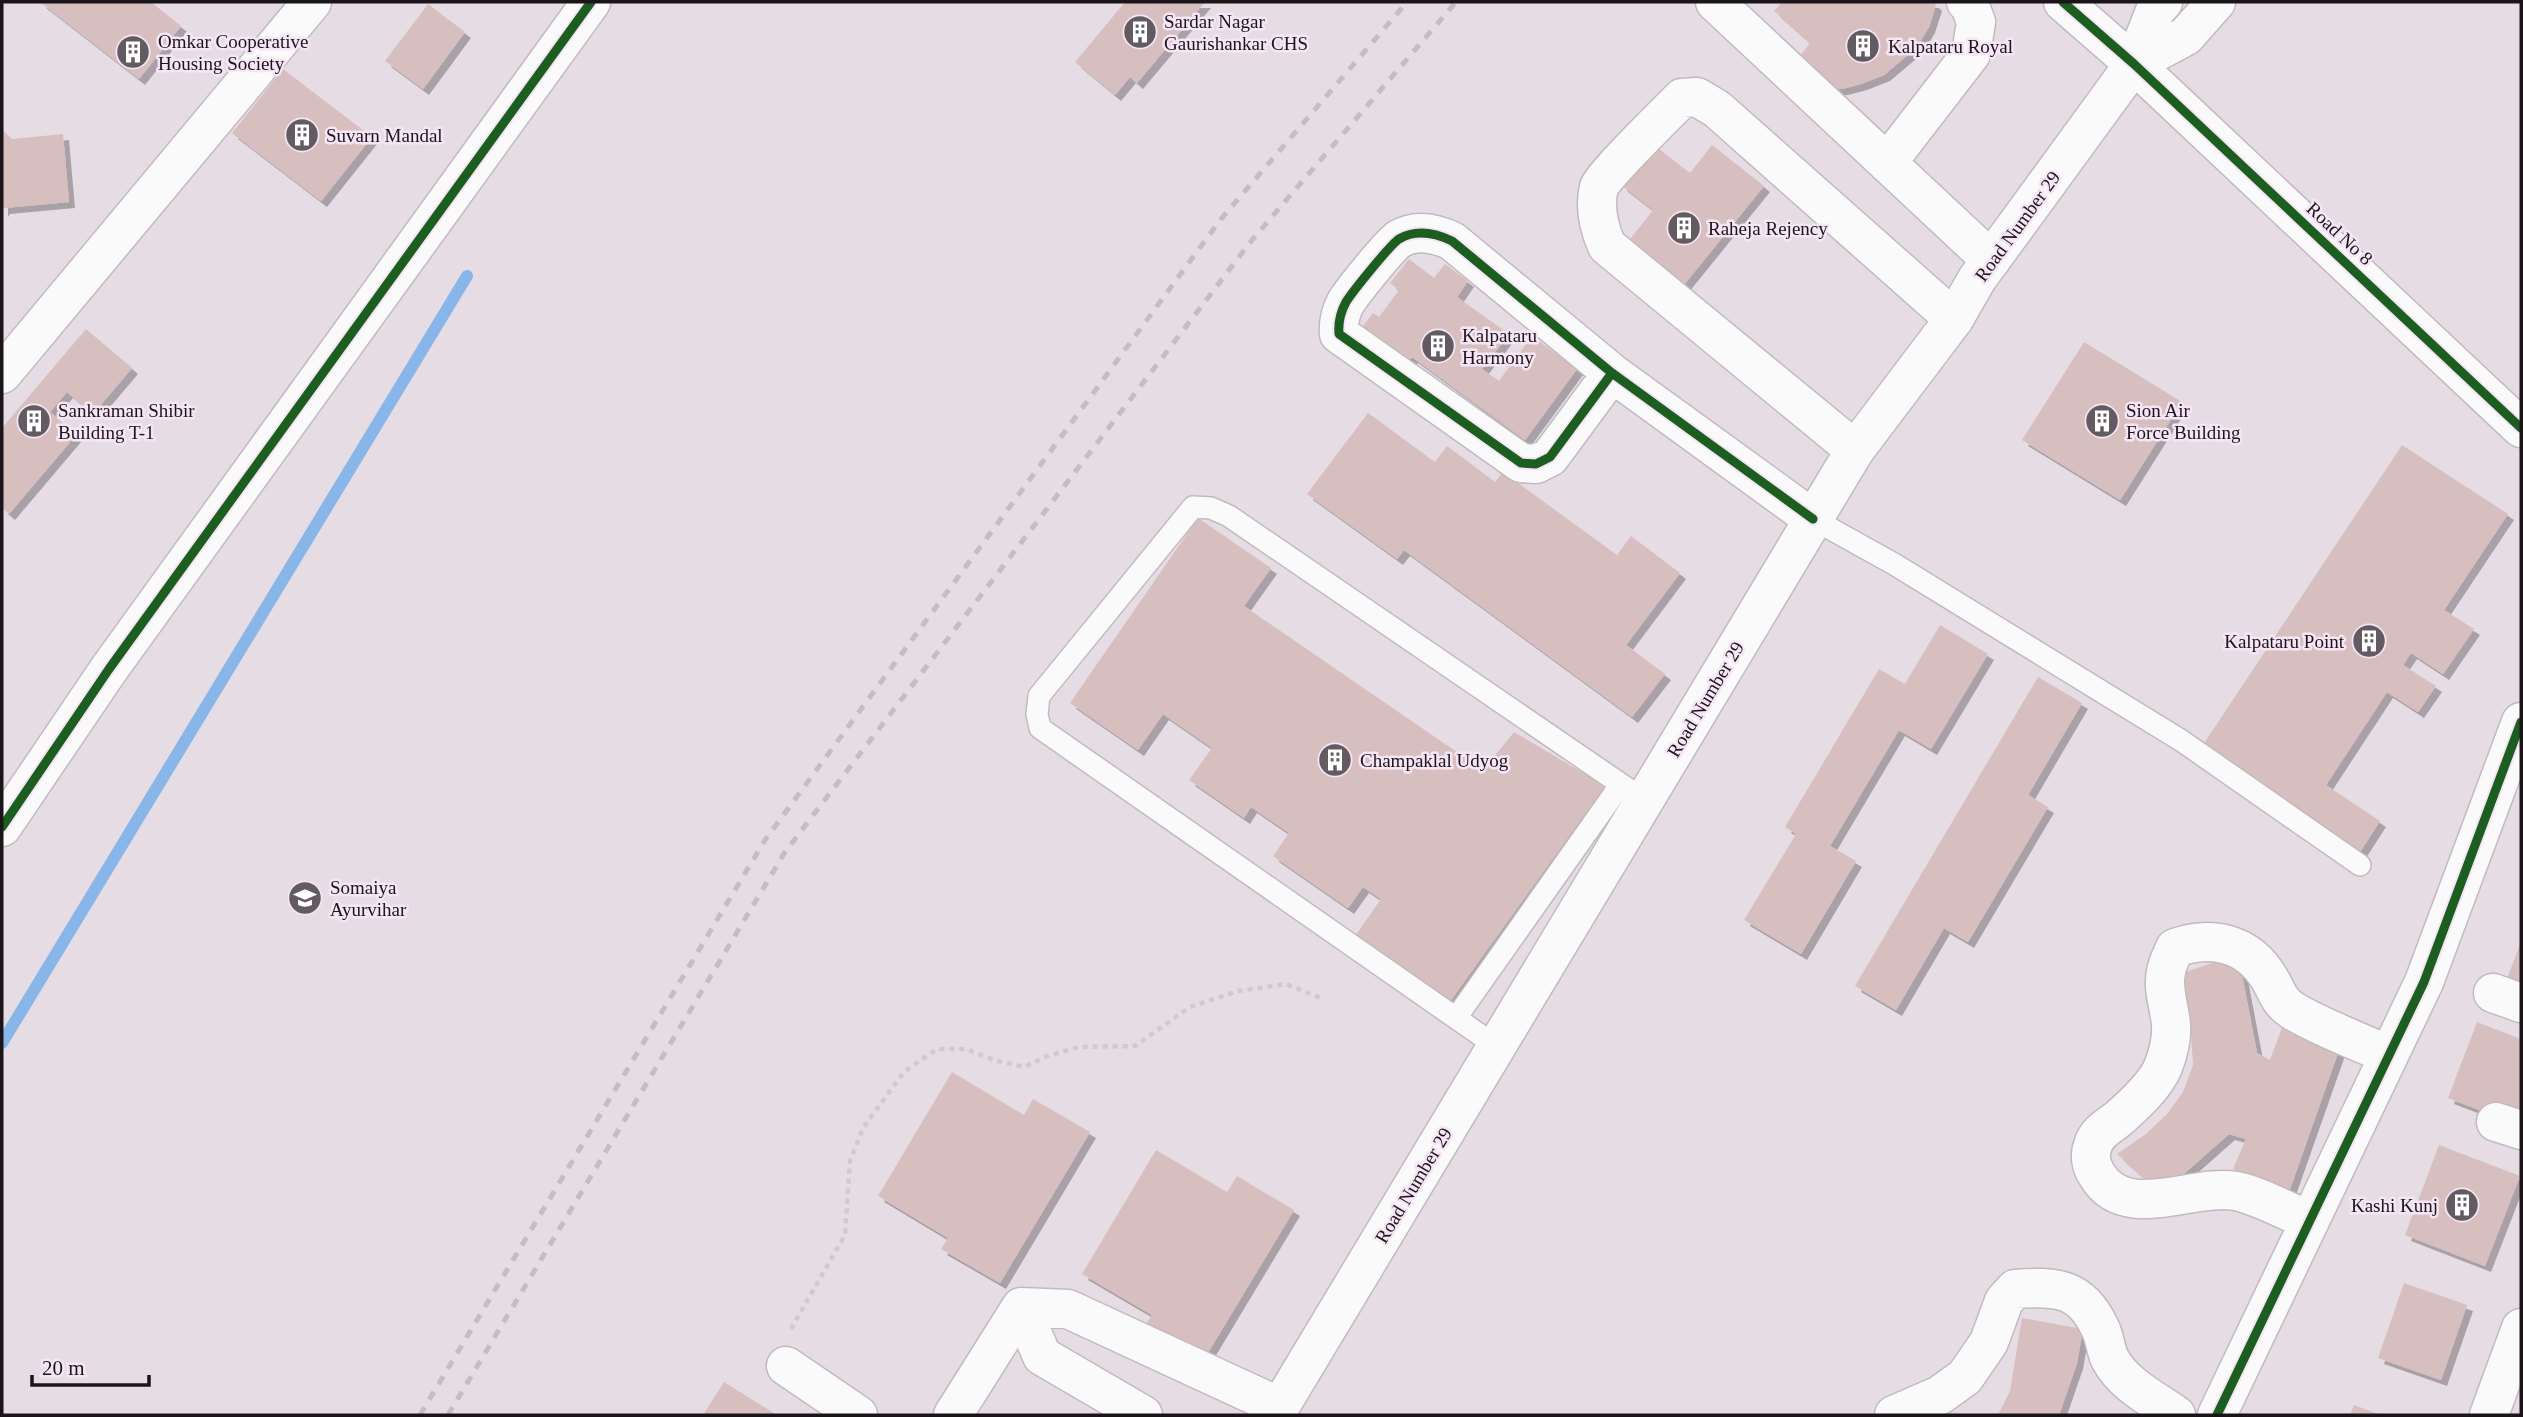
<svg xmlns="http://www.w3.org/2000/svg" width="2523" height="1417" font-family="Georgia,serif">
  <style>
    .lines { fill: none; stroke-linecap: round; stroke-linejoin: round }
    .stream { stroke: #88b6e8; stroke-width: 12 }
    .building { fill: #d7bfbf; filter: url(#shadow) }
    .service-casing { stroke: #c1bac0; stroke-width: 24 }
    .minor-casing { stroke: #c1bac0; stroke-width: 41 }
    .tertiary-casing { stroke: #c1bac0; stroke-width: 41 }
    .secondary-casing { stroke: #c1bac0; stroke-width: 41 }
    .path { stroke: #cecbcd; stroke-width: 4.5; stroke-dasharray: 5 5; stroke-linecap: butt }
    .service { stroke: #fbfafb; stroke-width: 21 }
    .minor { stroke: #fbfafb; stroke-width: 38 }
    .tertiary { stroke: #fbfafb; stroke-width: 38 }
    .secondary { stroke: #fbfafb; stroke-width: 38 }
    .rail { stroke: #c2bfc1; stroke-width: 5; stroke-dasharray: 9 9; stroke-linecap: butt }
    .cycleway-casing { stroke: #f6e6f5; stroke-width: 13 }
    .cycleway { stroke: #1b5e20; stroke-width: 9 }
    .labels { text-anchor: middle; stroke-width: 5; stroke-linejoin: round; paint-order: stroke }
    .poi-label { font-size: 19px; fill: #1b151a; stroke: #f6e6f5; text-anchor: start }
    .street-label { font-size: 19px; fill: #1b151a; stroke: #f6e6f5 }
  </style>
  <defs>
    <filter id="shadow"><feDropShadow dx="6" dy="6" stdDeviation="0" flood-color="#0004"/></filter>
  </defs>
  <rect width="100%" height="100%" fill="#e6dce4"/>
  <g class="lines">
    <path class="stream" d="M2,1043L467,276"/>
  </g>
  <path class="building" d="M40,2H151L181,26L139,79Z
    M1125,2H1205L1137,83L1130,77L1115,95L1075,62Z
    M1782,2H1933L1936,5L1929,27L1916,48L1884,75L1861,84L1842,89H1828L1794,64L1810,43L1774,11Z
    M428,4L465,32L423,89L385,61Z
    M283,69L372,137L321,201L232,133Z
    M2,130L12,139L63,134L69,202L4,208L2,211Z
    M1654,145L1690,173L1712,145L1764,186L1679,291L1624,247L1653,210L1621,185Z
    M1409,259L1434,278L1445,264L1468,281L1457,297L1509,334L1482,369L1499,381L1532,336L1577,369L1525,440L1412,357L1404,367L1358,333L1373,313L1379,317L1399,290L1390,283Z
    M86,329L132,368L93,414L67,392L50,412L76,435L9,514L2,508V428Z
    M2084,342L2182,402L2120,500L2022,440Z
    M1368,413L1435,462L1447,446L1495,482L1503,472L1617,555L1631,536L1680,573L1626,645L1665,674L1632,717L1404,550L1397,559L1307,494Z
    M2402,445L2508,514L2444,610L2474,629L2443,674L2411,653L2403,665L2436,686L2418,712L2387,692L2326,785L2380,821L2358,855L2199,751Z
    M1198,518L1271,568L1244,606L1483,770L1514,732L1605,786L1451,1000L1353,939L1381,899L1363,887L1348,908L1273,856L1289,833L1251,807L1244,818L1189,780L1212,748L1163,714L1138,750L1070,703Z
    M1940,625L1988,654L1931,749L1899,730L1830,846L1856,861L1801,954L1744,920L1796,834L1785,827L1879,669L1905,684Z
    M2038,677L2082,703L2028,795L2048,807L1968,942L1944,928L1896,1010L1855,986Z
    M2521,942V996L2503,989Z
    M2238,954L2257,1053L2270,1060L2284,1022L2340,1047L2289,1192L2233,1169L2246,1139L2229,1134L2161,1194L2117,1154L2146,1134L2167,1114L2183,1092L2193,1065L2191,1033L2177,975Z
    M2477,1022L2521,1039V1126L2448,1098Z
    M952,1072L1024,1115L1033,1099L1090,1132L1000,1283L941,1249L948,1238L878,1196Z
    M2439,1145L2520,1176L2485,1266L2405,1235Z
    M1156,1150L1227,1192L1237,1176L1294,1210L1203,1361L1145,1326L1152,1315L1082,1274Z
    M2404,1283L2467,1305L2441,1380L2378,1358Z
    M2022,1318L2083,1329L2077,1363L2059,1415H1998L2010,1391Z
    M724,1382L777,1415H703Z
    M2354,1405L2381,1415H2350Z"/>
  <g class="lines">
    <g class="service-casing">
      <path id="service" d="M1813,519L1894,564L2182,741L2360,865
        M1456,1018L1621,784
        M1496,1046L1040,728L1037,714L1039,696L1193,507L1211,508L1229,516L1644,800"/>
    </g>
    <g class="minor-casing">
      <path id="minor" d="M1715,2L1991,260
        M2063,2L2134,64
        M1887,163L1971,54L1976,22L1970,6L1966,2
        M1612,373L1550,457L1536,464L1521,463L1339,334C1338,322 1340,313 1346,302C1353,291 1390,245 1399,239C1416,229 1435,233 1452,241L1612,373L1813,519
        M2,374L312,2
        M1855,450L1607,246C1599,228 1594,207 1599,187C1602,177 1669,111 1682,98L1697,97L1717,109L1954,319
        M2,827L109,669L591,2
        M2493,993L2521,1003
        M2496,1122L2521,1130
        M2310,1221C2289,1212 2257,1195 2236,1191C2194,1183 2125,1223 2097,1175C2091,1166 2089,1155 2093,1145C2097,1132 2108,1127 2118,1119C2134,1105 2155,1086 2163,1067C2168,1054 2172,1039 2171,1025C2170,1008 2162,990 2166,972C2167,964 2172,955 2175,948C2212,935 2248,943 2269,978C2279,994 2278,1002 2295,1012C2324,1029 2358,1041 2389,1055
        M786,1366L858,1415
        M953,1415L1021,1307
        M1143,1415L1042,1356L1021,1307L1068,1309L1280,1407
        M1894,1415L1940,1395L1965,1377L1989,1342L2004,1301L2015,1289C2056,1286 2081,1287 2100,1328C2105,1337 2105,1349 2110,1359C2123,1384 2153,1399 2176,1415
        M2217,1415L2424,982L2521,722
        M2489,1415L2521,1328"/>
    </g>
    <g class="tertiary-casing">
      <path id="tertiary" d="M2134,64L2521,428"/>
    </g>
    <g class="secondary-casing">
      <path id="secondary" d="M2134,64L2186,36L2216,2
        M1275,1415L1855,450L1954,319L1977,279L2134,64L2155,11L2163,2"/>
    </g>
    <path class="path" d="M791,1329L845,1235L850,1161L863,1128L904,1072L937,1049H966L994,1060L1024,1067L1047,1056L1079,1047L1135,1046L1190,1007L1238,991L1286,984L1321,998"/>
    <use href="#service" class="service"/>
    <use href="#minor" class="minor"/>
    <use href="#tertiary" class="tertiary"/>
    <use href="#secondary" class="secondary"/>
    <path class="rail" d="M420,1415L765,840L1221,219L1407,2
      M448,1415L785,852L1252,240L1456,2"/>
    <g class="cycleway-casing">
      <path id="cycleway" d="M2063,2L2134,64L2521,428
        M1612,373L1550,457L1536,464L1521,463L1339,334C1338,322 1340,313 1346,302C1353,291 1390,245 1399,239C1416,229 1435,233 1452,241L1612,373L1813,519
        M2,827L109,669L591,2
        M2217,1415L2424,982L2521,722"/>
    </g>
    <use href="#cycleway" class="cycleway"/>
  </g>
  <defs>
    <g id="building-disc" transform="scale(1.75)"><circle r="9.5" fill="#625b61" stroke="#f6e6f5"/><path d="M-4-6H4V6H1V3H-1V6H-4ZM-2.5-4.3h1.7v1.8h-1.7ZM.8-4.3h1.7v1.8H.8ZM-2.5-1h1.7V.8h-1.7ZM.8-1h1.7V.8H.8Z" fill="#fff"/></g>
    <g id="university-disc" transform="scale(1.75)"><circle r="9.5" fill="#625b61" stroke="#f6e6f5"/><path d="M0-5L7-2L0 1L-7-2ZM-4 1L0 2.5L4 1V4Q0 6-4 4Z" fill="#fff"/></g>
  </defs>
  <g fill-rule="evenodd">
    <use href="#building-disc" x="1140" y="32"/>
    <use href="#building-disc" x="1863" y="46"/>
    <use href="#building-disc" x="133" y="52"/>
    <use href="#building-disc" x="302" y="135"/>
    <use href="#building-disc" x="1684" y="228"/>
    <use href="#building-disc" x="1438" y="346"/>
    <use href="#building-disc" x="34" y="421"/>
    <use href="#building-disc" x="2102" y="421"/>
    <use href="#building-disc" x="2369" y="641"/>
    <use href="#building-disc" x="1335" y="760"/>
    <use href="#university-disc" x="305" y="898"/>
    <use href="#building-disc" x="2462" y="1205"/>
  </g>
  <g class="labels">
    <g class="poi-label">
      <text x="1164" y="28">Sardar Nagar<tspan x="1164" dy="22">Gaurishankar CHS</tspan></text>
      <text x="158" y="48">Omkar Cooperative<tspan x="158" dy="22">Housing Society</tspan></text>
      <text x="1888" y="53">Kalpataru Royal</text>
      <text x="326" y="142">Suvarn Mandal</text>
      <text x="1708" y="235">Raheja Rejency</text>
      <text x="1462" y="342">Kalpataru<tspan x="1462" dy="22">Harmony</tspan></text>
      <text x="58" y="417">Sankraman Shibir<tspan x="58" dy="22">Building T-1</tspan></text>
      <text x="2126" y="417">Sion Air<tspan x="2126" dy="22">Force Building</tspan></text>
      <text x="2344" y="648" text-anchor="end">Kalpataru Point</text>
      <text x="1360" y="767">Champaklal Udyog</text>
      <text x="330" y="894">Somaiya<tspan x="330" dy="22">Ayurvihar</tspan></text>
      <text x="2438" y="1212" text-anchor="end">Kashi Kunj</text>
    </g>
    <g class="street-label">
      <text transform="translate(2017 226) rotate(-54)" y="7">Road Number 29</text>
      <text transform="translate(2340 233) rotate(43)" y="7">Road No 8</text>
      <text transform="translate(1705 699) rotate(-59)" y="7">Road Number 29</text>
      <text transform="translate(1413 1185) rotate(-59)" y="7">Road Number 29</text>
    </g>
  </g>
  <rect width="2523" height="1417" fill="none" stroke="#1b151a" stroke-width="7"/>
  <path d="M32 1375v10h117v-10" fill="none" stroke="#1b151a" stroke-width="3.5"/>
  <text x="42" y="1375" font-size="21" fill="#1b151a" stroke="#f6e6f5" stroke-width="5" paint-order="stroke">20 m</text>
</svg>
